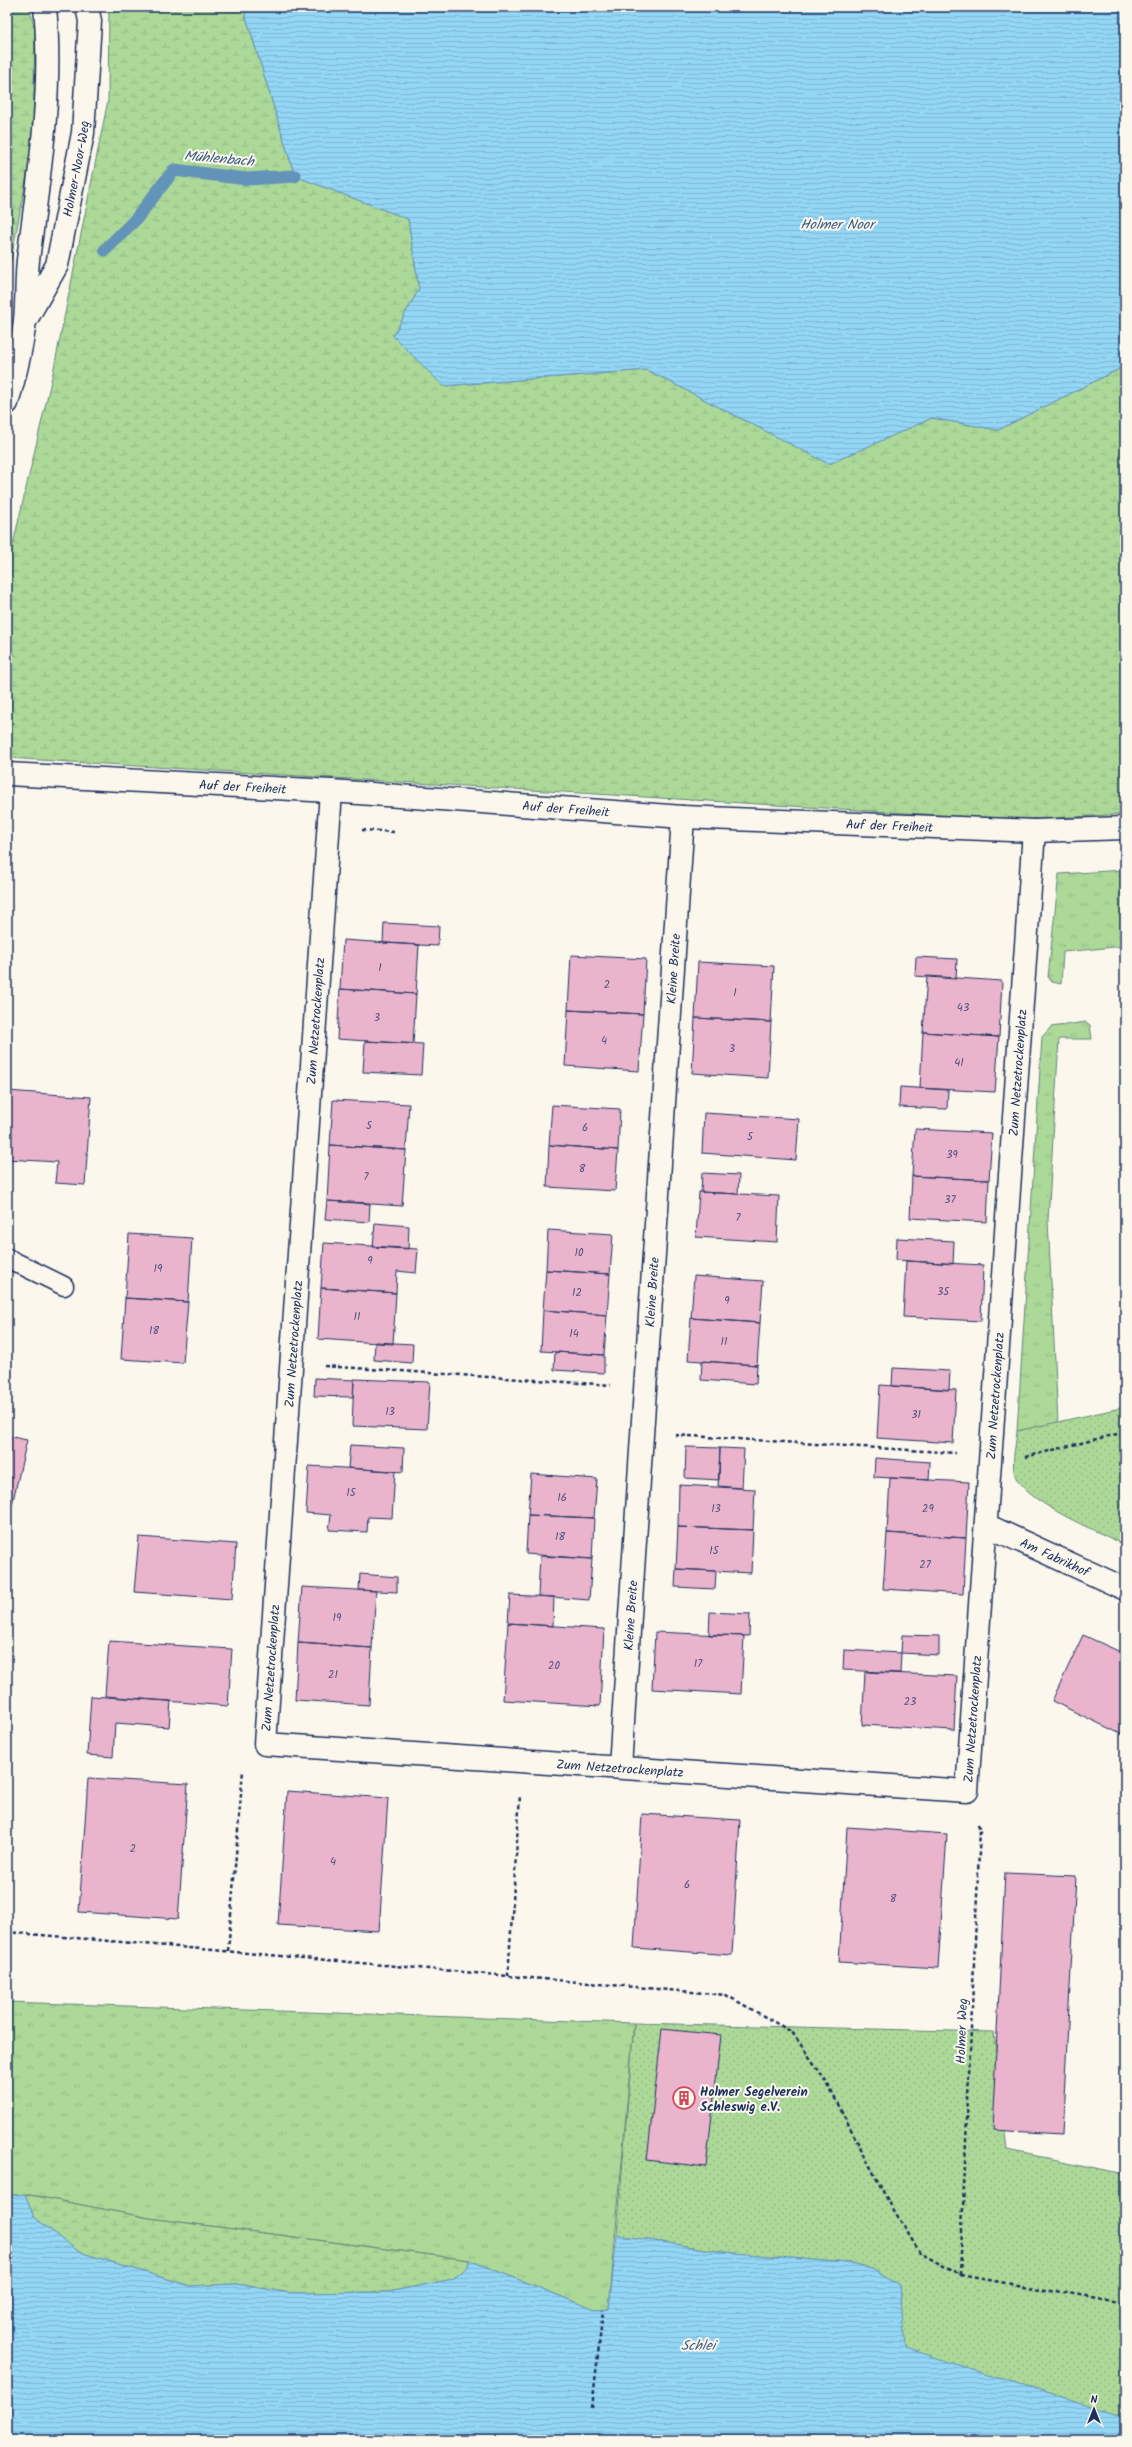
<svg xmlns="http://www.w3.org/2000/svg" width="1132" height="2447" font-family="Kalam,sans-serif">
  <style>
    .grass { fill: url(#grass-tufts); stroke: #64847b }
    .wetland { fill: url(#wetland-marsh); stroke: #64847b }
    .park { fill: url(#park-dots); stroke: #64847b }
    .water { fill: url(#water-rules); stroke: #6493b9 }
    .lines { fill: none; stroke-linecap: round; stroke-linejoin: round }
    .stream { stroke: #6493b9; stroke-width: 13 }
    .building { fill: #eab4cd; stroke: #1b2f5e }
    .lane-casing { stroke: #1b2f5e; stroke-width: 21 }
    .street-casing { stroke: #1b2f5e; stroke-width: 25 }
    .path { stroke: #1b2f5e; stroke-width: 2.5; stroke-dasharray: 4 3; stroke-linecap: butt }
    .lane { stroke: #fbf7ec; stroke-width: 18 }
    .street { stroke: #fbf7ec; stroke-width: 22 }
    .labels { text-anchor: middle; stroke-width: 4; stroke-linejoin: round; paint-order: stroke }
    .number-label { font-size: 11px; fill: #4f507a }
    .street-label { font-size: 13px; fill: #1b2f5e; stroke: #fbf7ec }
    .poi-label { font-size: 13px; font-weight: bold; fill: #1b2f5e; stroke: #fbf7ec; text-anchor: start }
    .water-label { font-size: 14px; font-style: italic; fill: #395984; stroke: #fbf7ec }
  </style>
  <defs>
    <pattern id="grass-tufts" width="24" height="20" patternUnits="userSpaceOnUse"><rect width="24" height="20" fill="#acd998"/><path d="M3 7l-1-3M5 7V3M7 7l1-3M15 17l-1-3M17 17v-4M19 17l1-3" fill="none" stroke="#93bb85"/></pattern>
    <pattern id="wetland-marsh" width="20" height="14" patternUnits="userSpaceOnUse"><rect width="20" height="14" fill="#acd998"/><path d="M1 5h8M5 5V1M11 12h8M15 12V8" fill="none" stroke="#93bb85"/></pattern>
    <pattern id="park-dots" width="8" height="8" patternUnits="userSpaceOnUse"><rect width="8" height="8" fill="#acd998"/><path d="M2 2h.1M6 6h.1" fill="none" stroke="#93bb85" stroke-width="1.8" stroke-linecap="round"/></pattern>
    <pattern id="water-rules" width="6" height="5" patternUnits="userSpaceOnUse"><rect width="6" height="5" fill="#94d6f6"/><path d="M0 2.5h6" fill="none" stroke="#7fb8d5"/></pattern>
  </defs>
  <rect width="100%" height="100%" fill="#fbf7ec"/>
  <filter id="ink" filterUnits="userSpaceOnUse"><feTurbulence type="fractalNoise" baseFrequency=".025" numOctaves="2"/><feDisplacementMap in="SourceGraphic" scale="8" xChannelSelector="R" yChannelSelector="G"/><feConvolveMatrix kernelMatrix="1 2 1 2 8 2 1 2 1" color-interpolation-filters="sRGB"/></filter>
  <g filter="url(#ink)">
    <path class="grass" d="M1125,870V946L1063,952L1061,984L1052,982L1048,977L1059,874Z
      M1086,1022L1090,1025L1092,1039H1059L1048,1220L1058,1423L1017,1431L1042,1037L1051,1027Z
      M7,2002L634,2023L609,2309L595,2310L469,2260L149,2218L25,2194L7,2196Z"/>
    <path class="wetland" d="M7,7H29L35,30L33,143L7,281Z
      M109,7H243L295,176L408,219L419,289L393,336L444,386L647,370L829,464L932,418L998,430L1125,366V814L1020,820L7,758V570L54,368L108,100Z
      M25,2194L149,2218L469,2260L468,2267L453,2279L389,2292L290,2293L236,2284L190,2286L79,2252L34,2217Z"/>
    <path class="park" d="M1125,1407V1545C1100,1532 1017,1500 1014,1471C1012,1459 1016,1444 1017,1431Z
      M634,2023L994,2032L1007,2150L1125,2174V2418L904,2348L900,2286L872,2269L846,2263L723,2252L617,2235Z"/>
    <path class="water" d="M243,7H1125V366L998,430L932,418L829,464L647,370L443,386L393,336L419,289L408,219L295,176Z
      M25,2194L34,2217L79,2252L190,2286L236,2284L290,2293L389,2292L453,2279L468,2267L469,2260L595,2310L609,2309L617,2235L723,2252L846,2263L872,2269L900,2286L905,2348L1125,2418V2440H7V2196Z"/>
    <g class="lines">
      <path class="stream" d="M105,250L136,219L174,170L247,179L295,176"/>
    </g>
    <path class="building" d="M384,923L439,926L438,946L383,943Z
      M343,940L419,945L416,994L340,989Z
      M571,955L646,959L643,1014L568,1010Z
      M916,957L957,959L956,979L915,976Z
      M698,962L774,966L771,1022L695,1018Z
      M927,976L1002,981L999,1037L923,1032Z
      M340,989L416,994L413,1044L337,1039Z
      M568,1010L643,1014L639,1071L565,1066Z
      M695,1018L771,1022L768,1078L692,1073Z
      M923,1032L999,1037L995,1092L920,1088Z
      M365,1041L423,1044L421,1075L363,1072Z
      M900,1087L948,1090L947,1109L899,1107Z
      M7,1091L91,1097L85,1185L55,1183L57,1162L7,1159Z
      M333,1100L409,1104L406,1150L330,1145Z
      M552,1105L620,1109L618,1150L549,1145Z
      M704,1113L799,1119L796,1160L702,1153Z
      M915,1129L992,1133L989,1180L912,1176Z
      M330,1145L406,1150L402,1206L327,1201Z
      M549,1145L618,1150L615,1191L547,1187Z
      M702,1173L739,1175L738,1194L701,1192Z
      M912,1176L989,1180L987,1222L910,1218Z
      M699,1192L779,1196L777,1242L696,1237Z
      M327,1201L370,1203L369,1222L325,1219Z
      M375,1223L409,1226L408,1249L373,1247Z
      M548,1230L613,1234L610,1274L546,1270Z
      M129,1234L192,1238L188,1302L125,1298Z
      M897,1238L954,1241L953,1264L896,1260Z
      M324,1243L418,1249L416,1273L397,1271L396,1293L321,1288Z
      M906,1261L983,1265L981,1321L903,1317Z
      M546,1270L610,1274L607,1315L543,1310Z
      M694,1276L763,1281L760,1323L691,1318Z
      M321,1288L396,1293L393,1344L318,1339Z
      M125,1298L188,1302L183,1363L121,1359Z
      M543,1310L607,1315L604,1355L541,1351Z
      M691,1318L760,1323L757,1365L688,1360Z
      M375,1342L413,1344L412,1363L374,1360Z
      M555,1352L604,1355V1373L554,1370Z
      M702,1361L757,1365L756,1384L701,1380Z
      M893,1368L950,1371L949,1390L892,1386Z
      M315,1378L354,1380L353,1397L314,1396Z
      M354,1379L430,1382L427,1429L352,1426Z
      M880,1385L956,1390L953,1443L877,1438Z
      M7,1436L27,1440L8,1522H7Z
      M350,1445L404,1448L403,1472L348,1468Z
      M686,1447L720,1448L719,1480L685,1478Z
      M720,1448L744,1449L742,1488L718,1486Z
      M875,1458L930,1462L929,1480L874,1477Z
      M309,1466L395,1471L392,1518L368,1517L367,1532L329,1530L331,1515L306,1513Z
      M531,1474L597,1479L594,1518L528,1515Z
      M890,1478L969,1482L966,1538L887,1533Z
      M679,1485L755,1489L753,1530L678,1527Z
      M528,1515L594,1518L592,1559L526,1554Z
      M678,1527L753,1530L751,1573L676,1569Z
      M887,1533L966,1538L963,1594L883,1589Z
      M139,1537L236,1544L232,1599L134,1592Z
      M540,1556L592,1559L589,1600L538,1596Z
      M676,1569L716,1571L715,1589L675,1587Z
      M360,1574L397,1577V1592L359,1590Z
      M302,1587L376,1591L372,1648L298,1643Z
      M510,1595L554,1597L553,1626L508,1623Z
      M710,1612L750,1614L749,1636L709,1635Z
      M508,1623L604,1629L600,1706L503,1700Z
      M655,1632L744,1636L741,1694L652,1689Z
      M902,1635L939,1636V1655L901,1653Z
      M1083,1635L1125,1654V1736L1052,1701Z
      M109,1641L232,1649L228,1706L105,1696Z
      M298,1643L372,1648L369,1705L295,1700Z
      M844,1650L901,1653L900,1673L843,1670Z
      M865,1672L957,1676L954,1730L862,1725Z
      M91,1696L171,1701L169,1727L115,1723L113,1757L87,1755Z
      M88,1778L188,1784L178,1919L79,1912Z
      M287,1791L388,1798L379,1931L278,1925Z
      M642,1814L740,1820L732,1955L634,1948Z
      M847,1827L947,1834L938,1968L839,1962Z
      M1005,1873L1076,1876L1062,2134L992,2130Z
      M662,2029L721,2035L706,2167L647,2160Z"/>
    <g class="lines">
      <g class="lane-casing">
        <path id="lane" d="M7,1258L64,1286"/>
      </g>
      <g class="street-casing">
        <g id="street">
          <path id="s1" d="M27,318L57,265L83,133L90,21L87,7"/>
          <path d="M7,403C15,376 22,348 25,320C27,300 26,280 28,260C39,176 53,92 45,7"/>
          <path id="s2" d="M7,774L331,791L683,817L1034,831L1125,828"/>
          <path id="s3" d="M331,791L265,1744L967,1791L1034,831"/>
          <path id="s4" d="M986,1525L1125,1589"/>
          <path id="s5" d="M620,1767L683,817"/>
        </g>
      </g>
      <path class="path" d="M362,830L395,832
        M324,1366L611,1385
        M675,1435L956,1453
        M1025,1457L1125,1432
        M7,1932L726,1995L792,2032L826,2081L886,2197L920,2253L960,2275L1125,2304
        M228,1951L243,1770
        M508,1976L520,1795
        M960,2275L980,1829L977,1822
        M592,2408L603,2310"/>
      <use href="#lane" class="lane"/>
      <use href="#street" class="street"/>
    </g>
  </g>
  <defs>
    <g id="building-ring" transform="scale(1.15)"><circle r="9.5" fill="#fbf7ec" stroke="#d1495b" stroke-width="1.5"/><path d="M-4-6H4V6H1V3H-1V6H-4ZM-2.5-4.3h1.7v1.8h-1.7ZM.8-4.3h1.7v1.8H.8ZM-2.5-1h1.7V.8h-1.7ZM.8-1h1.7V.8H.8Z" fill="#d1495b"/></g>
  </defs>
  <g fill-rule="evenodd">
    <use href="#building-ring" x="684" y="2098"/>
  </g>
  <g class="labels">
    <g class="number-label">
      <text x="380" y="971">1</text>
      <text x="607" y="988">2</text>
      <text x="735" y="996">1</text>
      <text x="963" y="1011">43</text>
      <text x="377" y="1021">3</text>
      <text x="604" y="1044">4</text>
      <text x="732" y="1052">3</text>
      <text x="959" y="1066">41</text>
      <text x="369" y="1129">5</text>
      <text x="585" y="1131">6</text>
      <text x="750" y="1140">5</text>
      <text x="952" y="1158">39</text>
      <text x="582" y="1172">8</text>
      <text x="366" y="1180">7</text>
      <text x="950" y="1203">37</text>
      <text x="738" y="1221">7</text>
      <text x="579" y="1256">10</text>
      <text x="370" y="1264">9</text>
      <text x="158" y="1272">19</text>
      <text x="943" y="1295">35</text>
      <text x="577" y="1296">12</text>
      <text x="727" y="1304">9</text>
      <text x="357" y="1320">11</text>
      <text x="154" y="1334">18</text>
      <text x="574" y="1337">14</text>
      <text x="724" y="1345">11</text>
      <text x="390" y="1415">13</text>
      <text x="916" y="1418">31</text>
      <text x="351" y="1496">15</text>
      <text x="562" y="1501">16</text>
      <text x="716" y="1512">13</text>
      <text x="928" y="1512">29</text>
      <text x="560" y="1540">18</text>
      <text x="714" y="1554">15</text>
      <text x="925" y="1568">27</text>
      <text x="337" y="1621">19</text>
      <text x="698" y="1667">17</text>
      <text x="554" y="1669">20</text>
      <text x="333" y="1678">21</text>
      <text x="910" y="1705">23</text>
      <text x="133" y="1852">2</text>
      <text x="333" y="1865">4</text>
      <text x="687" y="1888">6</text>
      <text x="893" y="1902">8</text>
    </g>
    <g class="street-label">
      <text dy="5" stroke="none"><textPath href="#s1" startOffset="159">Holmer-Noor-Weg</textPath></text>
      <text dy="5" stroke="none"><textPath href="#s2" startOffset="236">Auf der Freiheit</textPath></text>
      <text dy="5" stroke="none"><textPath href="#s2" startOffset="560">Auf der Freiheit</textPath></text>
      <text dy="5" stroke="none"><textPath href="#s2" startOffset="884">Auf der Freiheit</textPath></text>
      <text dy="5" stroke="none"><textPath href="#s5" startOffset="800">Kleine Breite</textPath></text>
      <text transform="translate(315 1021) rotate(-86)" y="5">Zum Netzetrockenplatz</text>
      <text dy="5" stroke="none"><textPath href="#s3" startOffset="2379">Zum Netzetrockenplatz</textPath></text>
      <text dy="5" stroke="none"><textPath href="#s5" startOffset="476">Kleine Breite</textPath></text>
      <text transform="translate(293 1344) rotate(-86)" y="5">Zum Netzetrockenplatz</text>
      <text dy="5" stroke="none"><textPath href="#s3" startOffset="2055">Zum Netzetrockenplatz</textPath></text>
      <text dy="5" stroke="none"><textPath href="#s4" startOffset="76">Am Fabrikhof</textPath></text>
      <text dy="5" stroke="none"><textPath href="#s5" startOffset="152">Kleine Breite</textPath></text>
      <text transform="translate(270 1668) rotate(-86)" y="5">Zum Netzetrockenplatz</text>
      <text dy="5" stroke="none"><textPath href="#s3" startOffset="1731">Zum Netzetrockenplatz</textPath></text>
      <text dy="5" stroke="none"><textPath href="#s3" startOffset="1311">Zum Netzetrockenplatz</textPath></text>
      <text transform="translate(961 2031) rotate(-88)" y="5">Holmer Weg</text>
    </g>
    <g class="poi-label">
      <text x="700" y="2096">Holmer Segelverein<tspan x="700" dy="15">Schleswig e.V.</tspan></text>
    </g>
    <g class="water-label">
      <text transform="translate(219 158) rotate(5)" y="5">Mühlenbach</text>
      <text x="837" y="229">Holmer Noor</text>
      <text x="698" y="2350">Schlei</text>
    </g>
  </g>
  <rect width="1132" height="2447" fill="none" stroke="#fbf7ec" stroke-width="24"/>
  <rect x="12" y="12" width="1108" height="2423" fill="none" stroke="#1b2f5e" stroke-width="1.5" filter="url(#ink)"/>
  <g transform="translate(1094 2409)" stroke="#fbf7ec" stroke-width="3" paint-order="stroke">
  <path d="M0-3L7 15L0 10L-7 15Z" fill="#1b2f5e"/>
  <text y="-6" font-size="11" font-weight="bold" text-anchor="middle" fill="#1b2f5e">N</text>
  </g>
</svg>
